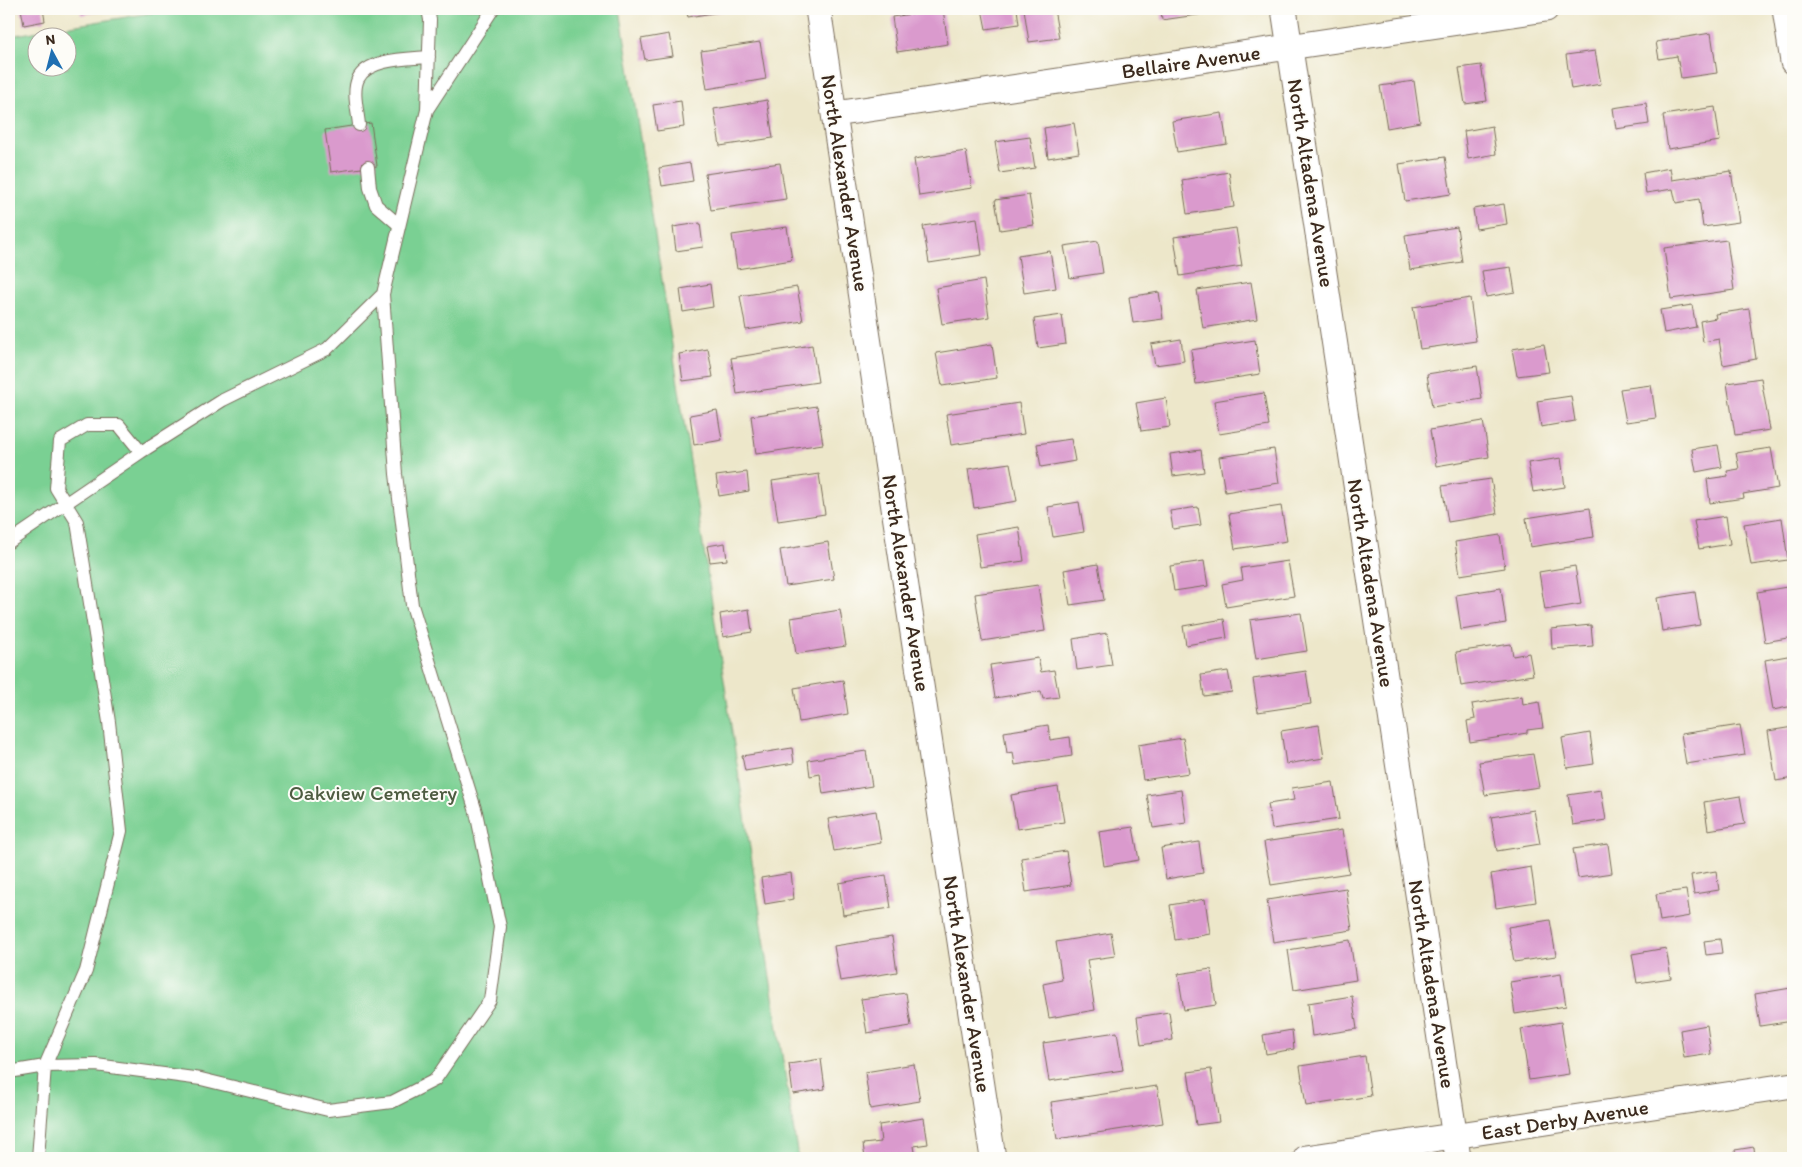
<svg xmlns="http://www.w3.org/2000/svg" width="1802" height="1167" font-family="Itim,sans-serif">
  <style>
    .green { fill: #7ad093; stroke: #5a7d58; fill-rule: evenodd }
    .building { fill: #da9acd }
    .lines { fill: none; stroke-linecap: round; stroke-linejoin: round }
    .lane-casing { stroke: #796c5a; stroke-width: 14 }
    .street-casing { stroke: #796c5a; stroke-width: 27 }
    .lane { stroke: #fff; stroke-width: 12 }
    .street { stroke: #fff; stroke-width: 25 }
    .labels { text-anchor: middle; stroke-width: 4; stroke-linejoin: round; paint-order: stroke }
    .street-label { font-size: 21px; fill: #3b2a1e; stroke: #fdfcf7 }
    .park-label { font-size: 21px; fill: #4e5c41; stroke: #fdfcf7 }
  </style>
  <rect width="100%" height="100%" fill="#fdfcf7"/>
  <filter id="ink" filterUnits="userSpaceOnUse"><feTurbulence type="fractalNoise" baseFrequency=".02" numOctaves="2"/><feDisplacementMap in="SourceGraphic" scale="10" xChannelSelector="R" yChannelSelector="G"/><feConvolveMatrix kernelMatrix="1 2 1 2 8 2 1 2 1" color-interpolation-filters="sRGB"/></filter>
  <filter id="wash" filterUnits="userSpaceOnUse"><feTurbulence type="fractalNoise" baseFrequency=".0096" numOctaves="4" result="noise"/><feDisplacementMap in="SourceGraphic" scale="20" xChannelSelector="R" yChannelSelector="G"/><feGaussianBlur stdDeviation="1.12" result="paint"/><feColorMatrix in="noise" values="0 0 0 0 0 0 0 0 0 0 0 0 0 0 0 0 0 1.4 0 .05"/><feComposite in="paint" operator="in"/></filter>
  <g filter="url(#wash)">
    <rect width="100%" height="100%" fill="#ede7ca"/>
    <path class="green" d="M176,9H620L798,1158H9V36ZM38,38H68V68H38Z"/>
    <g id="blocks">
      <path class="building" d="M21,9H43L45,21L24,25Z
        M80,9H98L99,12L81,15Z
        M686,9H732V10L688,17Z
        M943,9L948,44L897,52L892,17Z
        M982,9H1017L1019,24L986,29Z
        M1024,9H1054L1059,38L1029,42Z
        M1161,9H1211V13L1162,20Z
        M1711,33L1717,73L1681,78L1677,56L1659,59L1656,42Z
        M669,34L673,56L645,60L641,39Z
        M760,42L766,79L707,89L701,51Z
        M1595,51L1601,84L1571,89L1566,55Z
        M1481,65L1487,101L1465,104L1459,68Z
        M1414,81L1420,122L1387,128L1380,86Z
        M767,100L773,138L720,146L714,109Z
        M681,101L684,127L657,131L653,105Z
        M1646,103L1649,124L1616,129L1613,108Z
        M1715,107L1720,141L1668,149L1663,115Z
        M1222,113L1227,144L1177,152L1172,121Z
        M371,123L377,166L331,172L325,130Z
        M1074,123L1079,153L1048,158L1044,128Z
        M1492,126L1496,154L1468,159L1464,131Z
        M1030,137L1035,168L1000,173L995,142Z
        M966,151L972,188L919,196L914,159Z
        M1445,157L1451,194L1405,201L1399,164Z
        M690,163L693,181L662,186L659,168Z
        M780,163L786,199L711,210L705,174Z
        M1670,168L1672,180L1731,171L1739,222L1703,227L1699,199L1676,203L1673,189L1646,193L1643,173Z
        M1229,172L1234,207L1187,214L1182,180Z
        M1029,195L1034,225L1000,230L995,200Z
        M1504,204L1507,224L1476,229L1473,209Z
        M977,218L982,255L929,263L923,226Z
        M700,223L703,247L676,251L673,227Z
        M787,227L792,260L737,269L732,235Z
        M1457,227L1462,262L1410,270L1405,235Z
        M1236,228L1242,266L1180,276L1174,237Z
        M1727,240L1734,290L1671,299L1664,248Z
        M1098,241L1103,273L1070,278L1064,246Z
        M1050,251L1056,288L1024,293L1018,256Z
        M1511,267L1515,292L1486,297L1482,271Z
        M984,280L989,317L942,324L936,288Z
        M1251,282L1257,319L1203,328L1197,290Z
        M710,284L713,307L683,312L680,289Z
        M797,287L803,321L746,330L740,296Z
        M1159,292L1163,319L1133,323L1129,297Z
        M1470,298L1476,341L1420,349L1413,307Z
        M1692,305L1696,327L1664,333L1660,310Z
        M1749,309L1756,359L1723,365L1719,339L1703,342L1700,321L1716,318L1715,314Z
        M1062,315L1066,344L1038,348L1034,319Z
        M1181,339L1184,361L1155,365L1151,344Z
        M1255,340L1260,374L1196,384L1191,350Z
        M992,344L997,378L942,386L936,353Z
        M1544,344L1549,372L1517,376L1512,349Z
        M812,345L818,382L737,394L731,358Z
        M708,349L713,377L683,381L679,354Z
        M1477,366L1482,399L1432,407L1427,374Z
        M1761,378L1770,430L1735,435L1727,383Z
        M1651,385L1656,418L1626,422L1620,389Z
        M1264,393L1269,426L1219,434L1214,401Z
        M1571,396L1575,421L1541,427L1537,401Z
        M1166,398L1170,427L1141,431L1136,403Z
        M1019,403L1024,434L951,445L946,414Z
        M817,406L823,444L756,454L751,416Z
        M717,410L722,440L694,445L690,415Z
        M1483,421L1489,457L1436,466L1430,430Z
        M1071,439L1075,461L1041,467L1037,444Z
        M1718,445L1722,467L1696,472L1692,449Z
        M1771,448L1778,488L1743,494L1744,498L1710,503L1707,479L1728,476L1727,471L1739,469L1736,453Z
        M1274,449L1279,483L1225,492L1219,457Z
        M1201,450L1204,472L1173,476L1170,454Z
        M1561,458L1565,487L1533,492L1528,463Z
        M1010,463L1017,501L974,508L968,469Z
        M747,472L749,491L719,496L716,476Z
        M819,474L825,514L778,521L772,481Z
        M1491,479L1497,514L1448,522L1442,486Z
        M1079,502L1084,532L1053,537L1048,507Z
        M1281,506L1287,541L1235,549L1229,514Z
        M1198,507L1201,525L1173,529L1170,511Z
        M1590,508L1594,537L1530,547L1526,518Z
        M1726,516L1730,544L1699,549L1694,521Z
        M1782,518L1788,560L1751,565L1744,524Z
        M1019,527L1024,561L980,567L975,534Z
        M1500,535L1505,568L1460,575L1455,542Z
        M828,542L834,579L786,586L780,550Z
        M725,543L727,560L710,562L707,546Z
        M1204,561L1208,586L1174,591L1170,566Z
        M1288,561L1294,596L1226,607L1222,584L1243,580L1241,568Z
        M1098,564L1104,600L1070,605L1064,570Z
        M1575,566L1581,604L1545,610L1539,572Z
        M1038,585L1045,631L982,641L975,594Z
        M1793,586V637L1765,642L1757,592Z
        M1501,588L1506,623L1461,630L1456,595Z
        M1695,592L1700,625L1662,631L1657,598Z
        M749,609L752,632L723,637L720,614Z
        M840,610L846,646L796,654L791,618Z
        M1301,613L1307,651L1256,659L1250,620Z
        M1224,619L1227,638L1186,645L1183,626Z
        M1591,625L1593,646L1552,649L1551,629Z
        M1107,633L1112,665L1077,670L1073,639Z
        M1511,644L1513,656L1529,653L1533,675L1461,686L1456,652Z
        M1793,655V706L1773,710L1765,660Z
        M1038,658L1041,672L1054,670L1059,697L1043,699L1041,691L995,698L990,665Z
        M1228,671L1232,692L1204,696L1201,675Z
        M1306,671L1311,704L1258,712L1253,679Z
        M843,680L848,714L799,722L794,688Z
        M1522,696L1523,705L1539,702L1543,728L1527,730V733L1470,742L1467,721L1475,719L1472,704Z
        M1048,725L1050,740L1070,737L1072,756L1015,765L1013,752L1007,753L1004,732Z
        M1319,725L1324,758L1286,764L1281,731Z
        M1740,725L1745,755L1686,764L1681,734Z
        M1793,727V778L1776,781L1768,731Z
        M1590,733L1594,764L1567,768L1562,738Z
        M1183,738L1189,773L1143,780L1138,745Z
        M792,748L794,763L745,771L742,756Z
        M866,751L872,786L823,794L820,774L810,776L808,760Z
        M1533,754L1539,787L1485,795L1479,762Z
        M1333,782L1339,819L1272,829L1268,804L1294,800L1292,788Z
        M1058,787L1064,822L1017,829L1011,795Z
        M1181,790L1186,823L1153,828L1147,795Z
        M1601,790L1606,820L1573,825L1568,795Z
        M1740,796L1745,824L1708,830L1704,802Z
        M1534,810L1540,844L1497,851L1491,817Z
        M876,811L881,843L834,851L828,819Z
        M1133,827L1139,860L1104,866L1099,832Z
        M1342,830L1349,873L1271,885L1264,842Z
        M1199,842L1203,873L1166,879L1161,848Z
        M1608,844L1612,873L1578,878L1573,849Z
        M1066,851L1071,885L1026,892L1021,858Z
        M1531,867L1536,902L1496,908L1491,874Z
        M1716,871L1719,890L1694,894L1691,875Z
        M791,873L794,899L765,904L761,878Z
        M886,875L891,908L843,915L839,883Z
        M1346,888L1352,930L1273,942L1267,900Z
        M1686,890L1690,916L1660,921L1656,894Z
        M1205,899L1210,934L1175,940L1170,905Z
        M1550,920L1556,956L1514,962L1508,927Z
        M1111,933L1115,956L1087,960L1095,1010L1049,1018L1043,984L1062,980L1056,942Z
        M892,937L897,972L840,981L834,946Z
        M1720,939L1722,953L1706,955L1704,941Z
        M1350,940L1356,980L1294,990L1288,950Z
        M1666,948L1671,978L1637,983L1632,954Z
        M1211,969L1216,1005L1184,1010L1178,974Z
        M1561,974L1566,1006L1515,1014L1510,982Z
        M1791,988L1792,992H1793V1021L1760,1026L1755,994Z
        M906,993L911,1026L867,1033L861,999Z
        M1352,996L1357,1029L1312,1036L1308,1003Z
        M1169,1012L1173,1040L1141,1045L1137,1017Z
        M1561,1022L1569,1074L1529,1080L1521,1029Z
        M1707,1025L1711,1054L1684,1058L1680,1030Z
        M1292,1030L1294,1049L1266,1054L1263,1035Z
        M1117,1032L1123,1070L1049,1081L1043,1043Z
        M1365,1056L1371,1096L1306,1106L1300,1066Z
        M821,1059L825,1089L793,1094L789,1064Z
        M914,1064L920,1101L870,1109L865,1072Z
        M1211,1069L1219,1122L1196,1125L1188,1072Z
        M1157,1086L1163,1123L1057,1139L1051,1102Z
        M924,1118L928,1144L914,1146L916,1158H865L863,1144L881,1142L879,1125Z
        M1754,1147L1755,1158H1736L1735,1150Z"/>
    </g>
  </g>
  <g filter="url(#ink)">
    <use href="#blocks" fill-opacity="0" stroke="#796c5a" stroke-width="1"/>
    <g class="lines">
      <g class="lane-casing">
        <path id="lane" d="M427,110L493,9
          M359,125C358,112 352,92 358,79C368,58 409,59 429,57
          M368,167L370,188L376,205L399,225
          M9,542L141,452L223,400L327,349L383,294L427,110L430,20L428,9
          M9,1072L45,1066L96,1065L201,1079L328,1110L392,1102L435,1080L490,1000L500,927L476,812L412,605L396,474L383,294
          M38,1158L45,1066L86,971L121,831L109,722L77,522L56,488L60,441L87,425H119L141,452"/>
      </g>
      <g class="street-casing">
        <path id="street" d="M818,9L993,1158
          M1284,9L1458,1158
          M1785,9L1793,62
          M835,114L1546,9
          M1306,1158L1793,1085"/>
      </g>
      <use href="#lane" class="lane"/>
      <use href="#street" class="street"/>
    </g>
  </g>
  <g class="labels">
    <g class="street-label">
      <text transform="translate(1191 62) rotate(-8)" y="7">Bellaire Avenue</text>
      <text transform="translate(845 183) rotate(81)" y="7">North Alexander Avenue</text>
      <text transform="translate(1311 183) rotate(81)" y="7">North Altadena Avenue</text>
      <text transform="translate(906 583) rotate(81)" y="7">North Alexander Avenue</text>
      <text transform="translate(1371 583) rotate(81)" y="7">North Altadena Avenue</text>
      <text transform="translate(967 984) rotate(81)" y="7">North Alexander Avenue</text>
      <text transform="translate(1432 984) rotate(81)" y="7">North Altadena Avenue</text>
      <text transform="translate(1565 1120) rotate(-9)" y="7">East Derby Avenue</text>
    </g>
    <g class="park-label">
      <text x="373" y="800">Oakview Cemetery</text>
    </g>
  </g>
  <rect width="1802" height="1167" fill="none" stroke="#fdfcf7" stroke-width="30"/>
  <g transform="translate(52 52) rotate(353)"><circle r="24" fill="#fdfcf7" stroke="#afa8a0"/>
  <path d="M0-4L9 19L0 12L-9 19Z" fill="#1f6fb2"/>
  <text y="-8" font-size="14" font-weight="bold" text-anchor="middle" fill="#3b2a1e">N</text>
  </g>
</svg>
